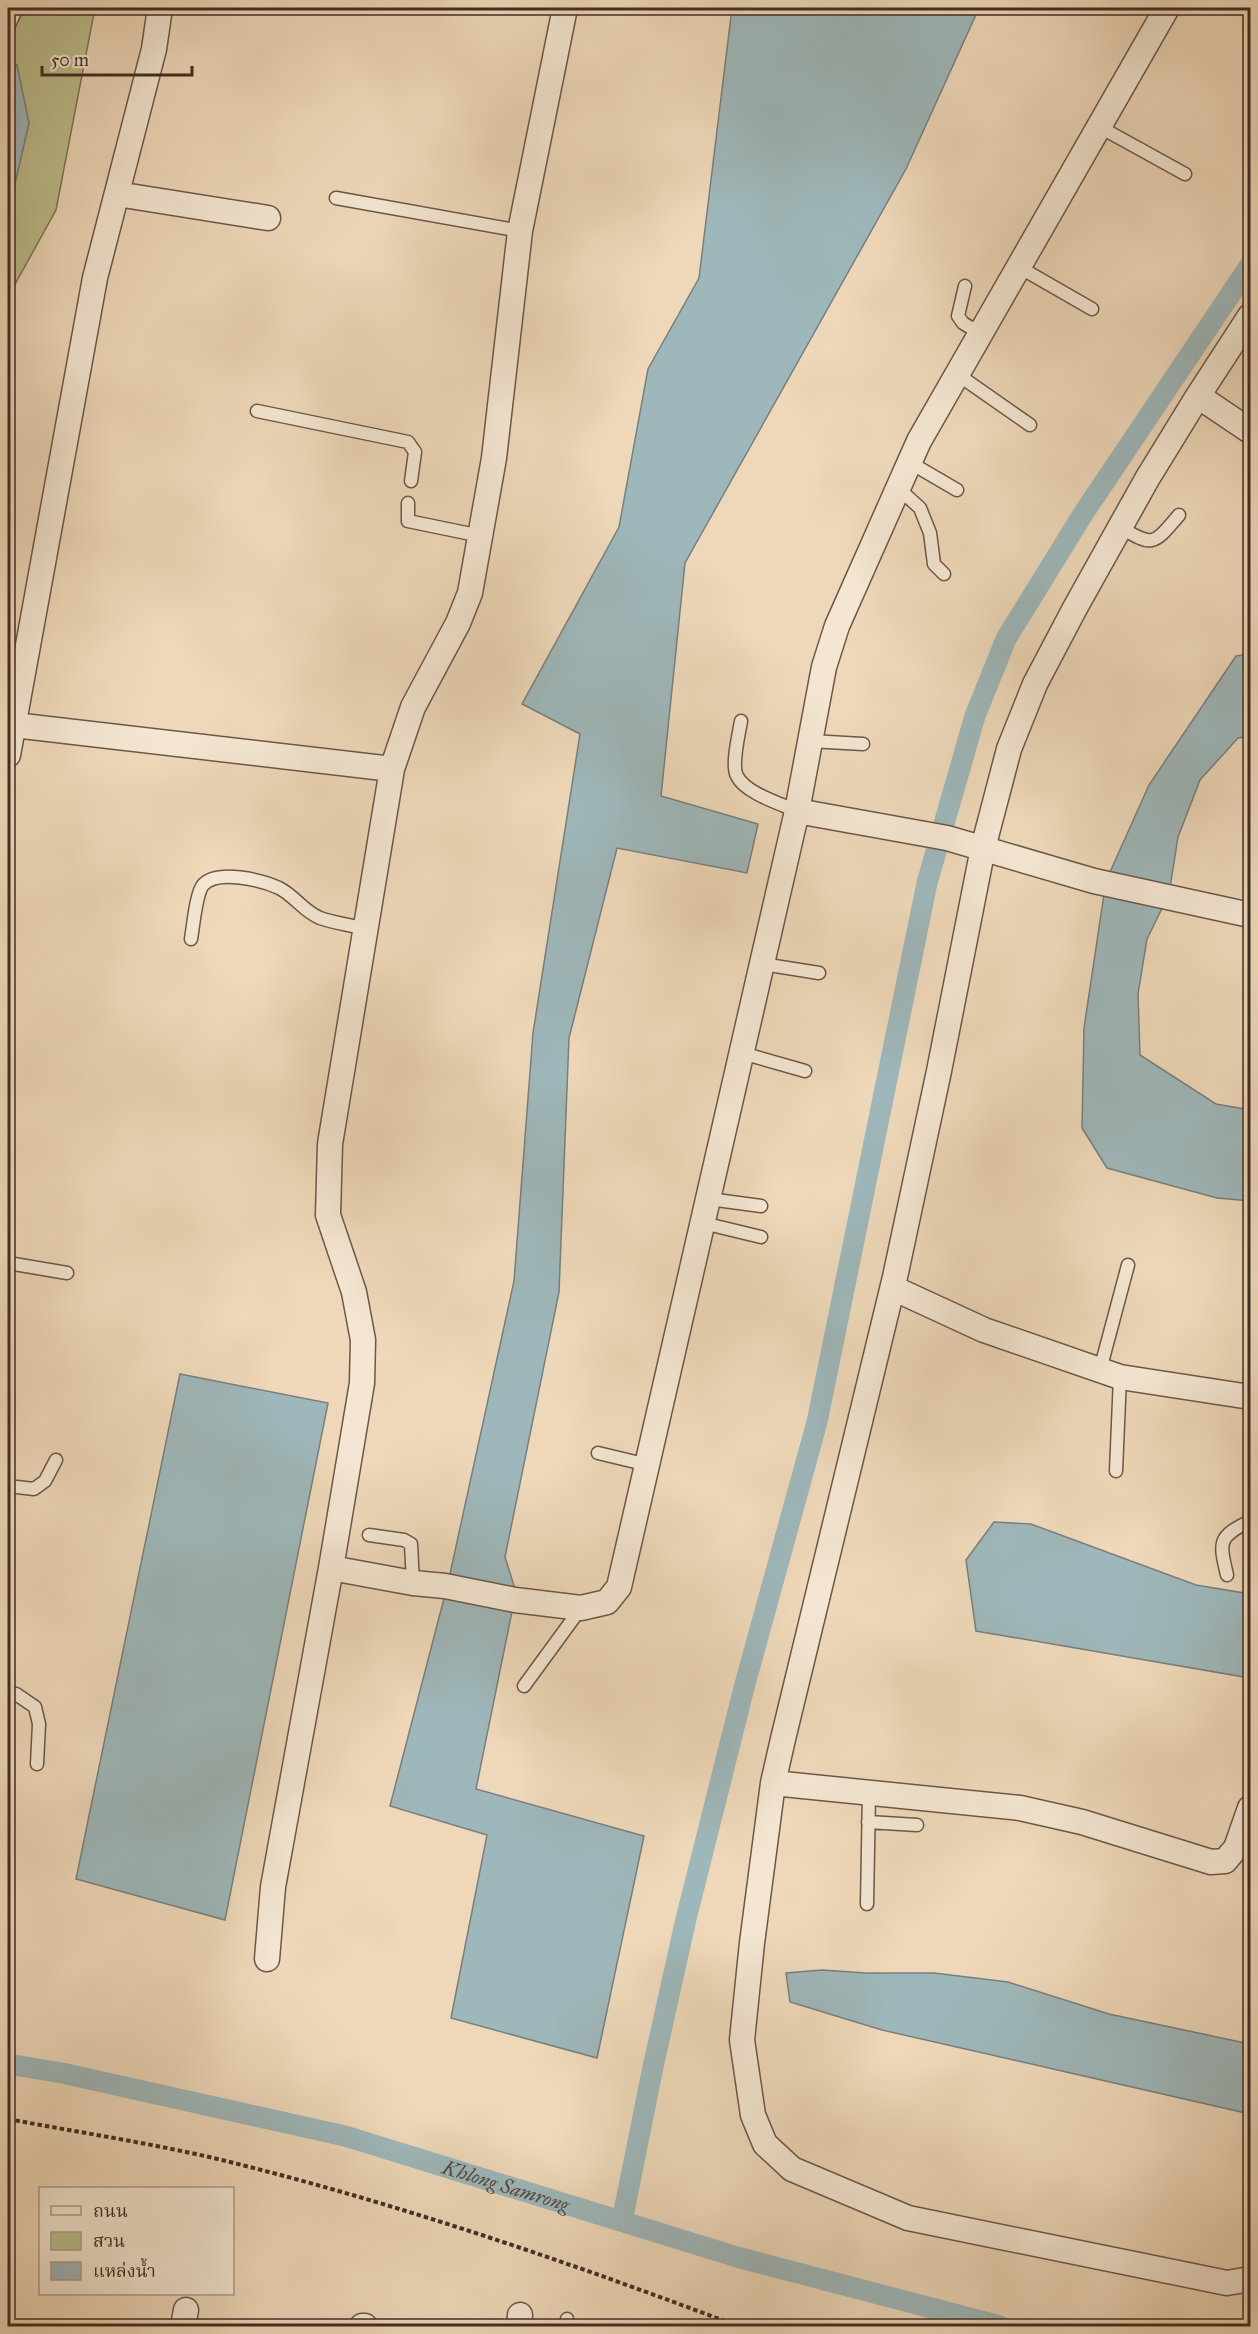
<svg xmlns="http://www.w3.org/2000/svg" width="1258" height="2334" font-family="'IM FELL Great Primer','Noto Serif Thai',serif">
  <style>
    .green { fill: #bcbe8c; stroke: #7e7558; stroke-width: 1.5 }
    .water { fill: #9eb7ba; stroke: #797f7e; stroke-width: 1.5 }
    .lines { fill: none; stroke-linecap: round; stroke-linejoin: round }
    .canal { stroke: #9eb7ba; stroke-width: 21 }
    .lane-casing { stroke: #6c5749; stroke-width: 15 }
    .street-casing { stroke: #6c5749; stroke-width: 27 }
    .path { stroke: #412c24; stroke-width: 4; stroke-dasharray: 4.5 3; stroke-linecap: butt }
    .lane { stroke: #f4e6d2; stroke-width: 12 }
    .street { stroke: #f4e6d2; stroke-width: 24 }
    .labels { text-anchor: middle; stroke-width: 6; stroke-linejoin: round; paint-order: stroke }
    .water-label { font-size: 20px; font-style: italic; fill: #544842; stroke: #f4e6d2 }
  </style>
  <rect width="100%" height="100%" fill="#eed8b9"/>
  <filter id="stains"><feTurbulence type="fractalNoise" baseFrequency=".00333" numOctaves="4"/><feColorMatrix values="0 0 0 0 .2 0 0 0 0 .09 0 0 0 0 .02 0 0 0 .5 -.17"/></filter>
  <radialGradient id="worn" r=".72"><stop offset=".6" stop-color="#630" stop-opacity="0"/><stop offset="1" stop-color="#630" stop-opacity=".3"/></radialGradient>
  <path class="green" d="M8,8H95L56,210L8,297Z"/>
  <path class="water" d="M732,8H979L906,169L685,563L661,796L758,824L747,873L617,848L569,1038L559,1292L505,1557L516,1592L476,1789L644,1836L597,2058L451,2018L487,1835L390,1806L448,1583L514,1281L533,1033L580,734L522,704L619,527L648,369L699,278Z
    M17,65L29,123L8,215V70Z
    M1250,654V736L1238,738L1200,780L1178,837L1169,894L1147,939L1138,994L1140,1055L1216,1104L1250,1110V1201L1217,1198L1107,1168L1082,1128L1084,1028L1106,881L1149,785L1236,656Z
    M180,1374L328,1403L225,1920L76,1879Z
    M994,1522L1031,1524L1196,1585L1250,1594V1678L976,1631L966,1560Z
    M822,1970L866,1973H934L1008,1982L1109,2014L1250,2044V2114L882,2030L790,2002L786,1973Z"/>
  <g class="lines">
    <g class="canal">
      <path id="s1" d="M8,2064L62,2073L345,2136L737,2257L1000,2326"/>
      <path d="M622,2221L653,2067L686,1919L745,1684L817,1422L927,883L975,716L1006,639L1083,514L1250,265"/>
    </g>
    <g class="lane-casing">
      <path id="lane" d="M8,27L17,8
        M1098,126L1185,174
        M336,198L520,231
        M1019,267L1092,309
        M965,286L958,316L963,323L981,334
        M957,374L1030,425
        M257,411L408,442L415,452L411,481
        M909,462L957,490
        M898,488L920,508L930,533L934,564L944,574
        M408,503V521L481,536
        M1120,527C1154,548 1154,544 1179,515
        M741,721C739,734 731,765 737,776C745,793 781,804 797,811
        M810,741L863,744
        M191,939C193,928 196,893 203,885C217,869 262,880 279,888C295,896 303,911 320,918C334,923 351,925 365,929
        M762,964L819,973
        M742,1053L805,1071
        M709,1199L761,1206
        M703,1223L761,1237
        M8,1263L67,1273
        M1100,1370L1128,1265
        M598,1453L648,1465
        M1116,1471L1120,1377
        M8,1486L34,1489L45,1481L56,1460
        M369,1535L404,1540L411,1544L413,1583
        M1227,1575C1219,1541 1218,1537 1250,1521
        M524,1686L581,1608
        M8,1692L16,1694L35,1707L39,1724L37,1764
        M868,1822L917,1825
        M867,1904L869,1794
        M565,2326L567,2319"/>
    </g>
    <g class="street-casing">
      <path id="street" d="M117,194L268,218
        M1250,316L1198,396L1250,431
        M1198,396L1147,479L1075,608L1035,684L1009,749L983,848L939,1071L895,1277L783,1739L773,1783L752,1943L742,2040L753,2115L765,2144L792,2169L908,2218L1227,2283L1250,2279
        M8,728L14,725L392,769
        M8,755L95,278L154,49L160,8
        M797,811L947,838L1094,881L1250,915
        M893,1288L984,1330L1120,1377L1250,1397
        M331,1568L413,1583L445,1586L515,1600L581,1608L607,1602L619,1587L797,811L824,667L837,626L919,441L1167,8
        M773,1783L1020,1808L1082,1822L1211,1862L1225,1861L1236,1848L1250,1808
        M267,1959L273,1887L331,1568L362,1383L363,1340L354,1292L328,1215L330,1144L392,769L413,707L458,623L470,593L494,458L520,231L565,8
        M183,2326L186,2310
        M362,2326H365
        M519,2326L520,2315"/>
    </g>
    <path class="path" d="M8,2119C82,2133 157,2144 230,2162C403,2205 571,2263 738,2326"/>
    <use href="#lane" class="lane"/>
    <use href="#street" class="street"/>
  </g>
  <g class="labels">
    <g class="water-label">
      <text dy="7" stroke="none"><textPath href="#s1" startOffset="513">Khlong Samrong</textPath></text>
    </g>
  </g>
  <rect width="1258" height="2334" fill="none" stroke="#eed8b9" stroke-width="30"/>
  <rect x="9" y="9" width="1240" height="2316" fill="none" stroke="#412c24" stroke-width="3"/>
  <rect x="15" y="15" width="1228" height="2304" fill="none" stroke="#412c24" stroke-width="1.5"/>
  <rect x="39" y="2187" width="195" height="108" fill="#f4e6d2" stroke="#ac9c8c" stroke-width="1.5"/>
  <rect x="51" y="2206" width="30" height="9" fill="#f4e6d2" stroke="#ac9c8c" stroke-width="1.5"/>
  <text x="93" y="2217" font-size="18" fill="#412c24">ถนน</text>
  <rect x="51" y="2232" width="30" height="18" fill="#bcbe8c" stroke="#ac9c8c" stroke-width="1.5"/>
  <text x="93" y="2247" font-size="18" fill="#412c24">สวน</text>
  <rect x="51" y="2262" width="30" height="18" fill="#9eb7ba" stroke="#ac9c8c" stroke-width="1.5"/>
  <text x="93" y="2277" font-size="18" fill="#412c24">แหล่งน้ำ</text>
  <path d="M42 66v9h150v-9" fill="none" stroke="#412c24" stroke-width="3"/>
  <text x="51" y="66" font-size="18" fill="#412c24" stroke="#f4e6d2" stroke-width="4.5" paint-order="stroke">50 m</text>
  <rect width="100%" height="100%" filter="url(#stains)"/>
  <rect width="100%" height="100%" fill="url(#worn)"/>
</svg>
